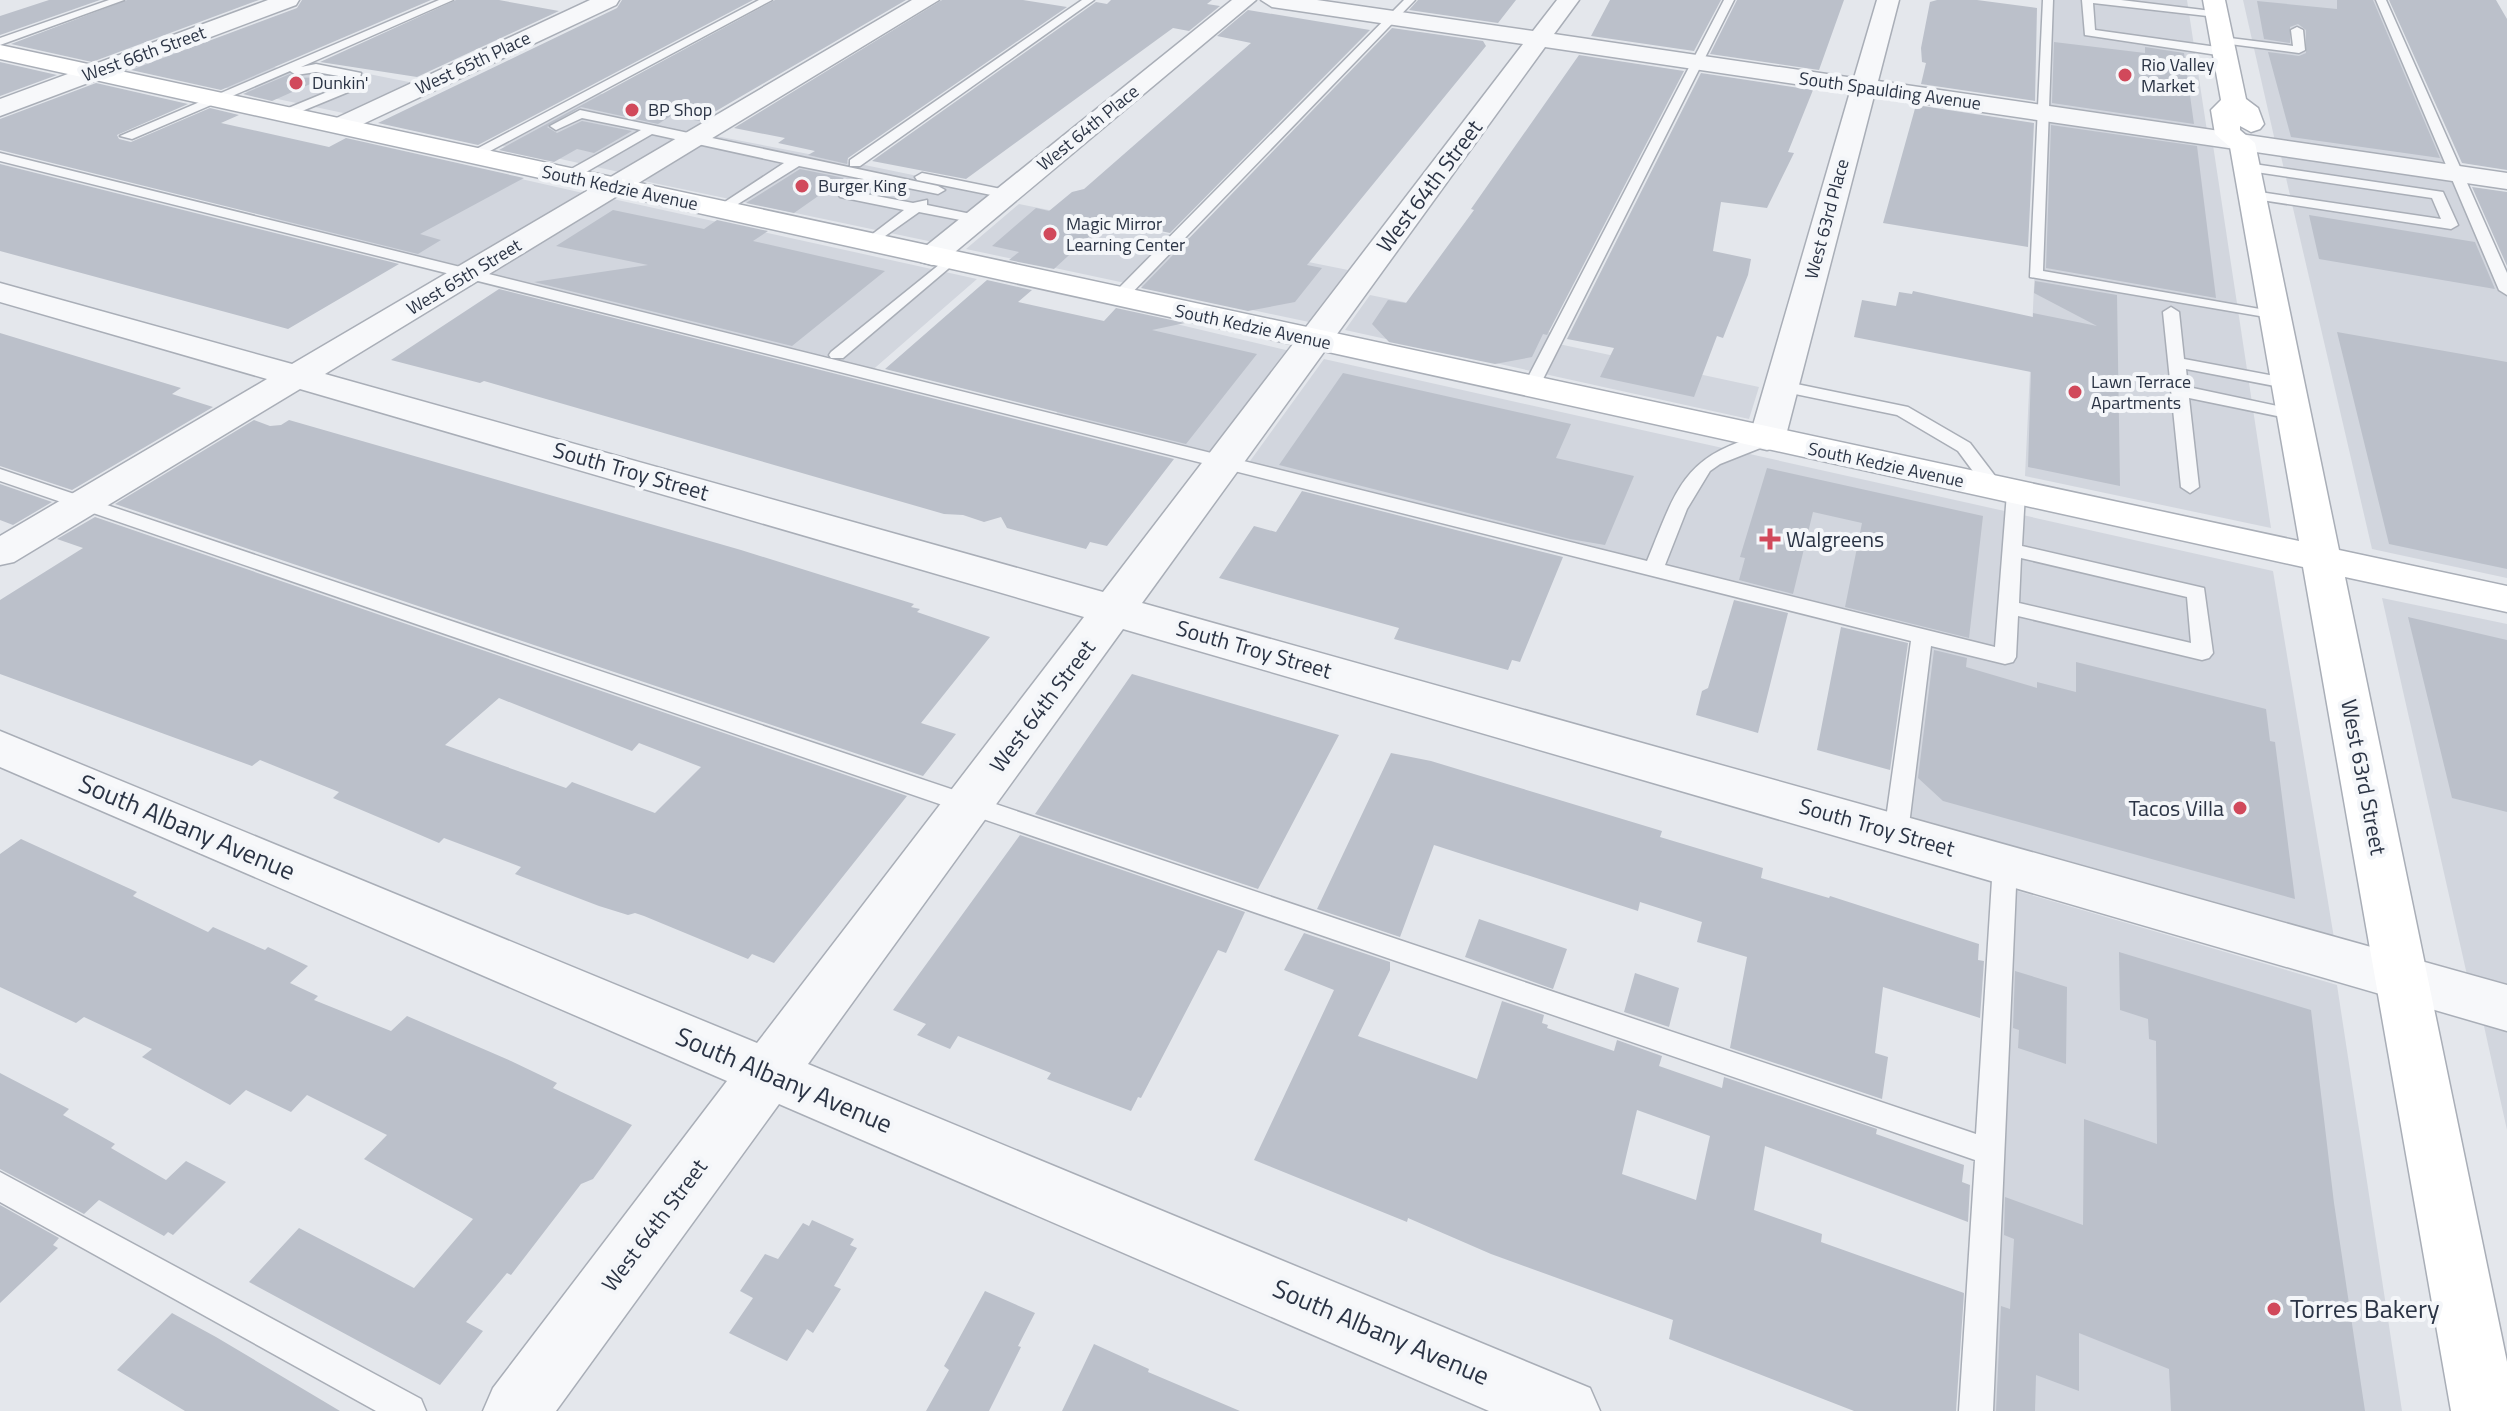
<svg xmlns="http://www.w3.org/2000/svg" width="2507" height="1411" font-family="'Titillium Web',sans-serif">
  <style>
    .built { fill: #d2d6de }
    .building { fill: #bbc0ca; fill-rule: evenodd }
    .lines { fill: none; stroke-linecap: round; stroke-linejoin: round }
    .service-casing { stroke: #a9aeb7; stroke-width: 3 }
    .minor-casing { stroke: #a9aeb7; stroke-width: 3 }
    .secondary-casing { stroke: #a9aeb7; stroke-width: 3 }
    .service { fill: #f7f8fa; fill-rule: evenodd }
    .minor { fill: #f7f8fa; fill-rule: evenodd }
    .secondary { fill: #fff; fill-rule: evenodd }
    .poi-dot { fill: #d1495b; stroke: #f4f6f9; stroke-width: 3 }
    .labels { text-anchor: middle; stroke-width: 8; stroke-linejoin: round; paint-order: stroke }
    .far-street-label { font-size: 18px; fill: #2b3445; stroke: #f4f6f9 }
    .far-poi-label { font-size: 18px; fill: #2b3445; stroke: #f4f6f9; text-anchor: start }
    .street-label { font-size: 22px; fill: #2b3445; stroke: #f4f6f9 }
    .poi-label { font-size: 22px; fill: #2b3445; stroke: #f4f6f9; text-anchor: start }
    .near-street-label { font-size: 26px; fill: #2b3445; stroke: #f4f6f9 }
    .near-poi-label { font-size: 26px; fill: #2b3445; stroke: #f4f6f9; text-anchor: start }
  </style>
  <rect width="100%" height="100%" fill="#e4e7ec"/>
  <path class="built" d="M2048,0H2187L2207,131L2043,108Z
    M2243,0H2381L2454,167L2275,141Z
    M177,48L284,69L303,61L414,83L348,114L128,67Z
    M593,92L717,116L619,172L493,144Z
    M2042,119L2213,145L2271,528L2025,476Z
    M716,136L855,163L995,192L933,242L644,181Z
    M401,152L583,193L454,270L261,222Z
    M2280,152L2459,179L2507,290V578L2372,549Z
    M613,199L977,279L869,373L482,277Z
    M1019,204L1348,270L1309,322L966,249Z
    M1370,295L1558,334L1554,343L1759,387L1749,419L1345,330Z
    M1147,317L1290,351L1207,459L1050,420Z
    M1324,359L2273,571L2334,938L1899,817L1922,637L1245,468Z
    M2382,598L2507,624V986L2467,975Z
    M2004,887L2337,985L2402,1411H1976Z
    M2482,1017L2507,1025V1130Z"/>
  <path class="building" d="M49,0H100L0,35V16Z
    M127,0H259L92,62L11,44Z
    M302,0H431L221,90L131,70L297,8Z
    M456,0H499L559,11L417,77L320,62Z
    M622,0H753L478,145L378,123L617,8Z
    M775,0H906L699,121L671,116L658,124L581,107L547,127L557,133L582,121L632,131L594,153L577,149L554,162L499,150Z
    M942,0H1023L1067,7L848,158L847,164L808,155L815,151L778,143L785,138L734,128Z
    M1111,0H1212L1207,4L1220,6L1189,31L1173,28L966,179L872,161L1096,2L1107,4Z
    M1418,0H1516L1498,23L1409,10Z
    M1610,0H1721L1694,51L1591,36Z
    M1737,0H1844L1819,70L1710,54Z
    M1937,0H1977L2037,8L2035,101L1921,84L1926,63L1922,62L1921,48L1930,2Z
    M2337,0H2373L2440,158L2291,137L2268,52L2299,56L2306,53V30L2298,24L2290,27V43L2264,39L2257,1L2337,9Z
    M2389,0H2496L2507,19V170L2462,163Z
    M1248,10L1370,30L1170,233L1107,220L1054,269L1009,260L1019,252L992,246L1036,208L1049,211L1072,192L1084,189L1251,43L1217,36Z
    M1392,28L1483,41L1486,46L1307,265L1322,268L1295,302L1248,311L1141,288Z
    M2054,42L2145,53V47L2184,53L2194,124L2052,103Z
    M1579,55L1684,71L1547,335L1543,334L1532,357L1495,364L1389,342L1372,324L1388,300L1406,303L1474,210L1471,209Z
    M0,62L57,75L0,96Z
    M1701,73L1813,90L1788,152L1794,153L1767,208L1721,202L1713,251L1751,259L1748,275L1723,338L1717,336L1694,397L1600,377L1614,348L1567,339Z
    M290,74L296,78L326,77L272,101L243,94Z
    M96,83L188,104L117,135L119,139L131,142L210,108L239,115L221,123L329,147L346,138L524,178L420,234L441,240L418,254L0,150V119Z
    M1916,105L2034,123L2028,247L1883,223Z
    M2051,125L2197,146L2216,298L2046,268Z
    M0,164L399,264L288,329L0,251Z
    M800,169L844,178L794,213L746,203Z
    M2472,187L2507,192V266Z
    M613,210L704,229L717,220L768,231L753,241L885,271L792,346L534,282L648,265L556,246Z
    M2309,215L2475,242L2495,289L2319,259Z
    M987,280L1032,290L1018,302L1104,321L1116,308L1185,323L1152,330L1257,354L1186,444L885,369Z
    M2035,281L2117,295L2120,486L2028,467L2031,372L1854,337L1862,300L1896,306L1899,292L1912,294L1913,291L2033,317V313L2097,326L2034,293Z
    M499,289L1174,459L1107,546L1090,542L1086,549L1007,528L1001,517L984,522L963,515L944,514L484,381L480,383L391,360Z
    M2337,332L2507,362V569L2389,544Z
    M0,333L181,388L172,394L213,407L72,490L0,466Z
    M1343,373L1571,424L1556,458L1634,476L1605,545L1570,539L1279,465Z
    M254,420L270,426L281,425L289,420L741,550L914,604L911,607L920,609L917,612L990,637L921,723L956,734L923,776L115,504Z
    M1767,468L1983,516L1969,638L1845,607L1862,523L1813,512L1793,594L1739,580L1745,558L1740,557Z
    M0,484L52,502L13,525L0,520Z
    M1302,491L1563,557L1520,662L1512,660L1508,670L1394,639L1399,628L1219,578L1254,526L1276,532Z
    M95,517L907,796L774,963L752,954L748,959L644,916L635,913L628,915L599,906L515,874L521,867L444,838L439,843L404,828L333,798L339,792L260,760L252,766L0,674V600L83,548L57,539ZM499,698L632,751L639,743L701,767L655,813L572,782L566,788L445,745Z
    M1734,600L1788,613L1758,733L1696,715L1702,691L1708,688Z
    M2408,617L2507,640V812L2452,798Z
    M1841,627L1908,643L1890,770L1817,750Z
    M1934,650L1967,658L1966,667L2037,688V682L2076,692V662L2266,709L2270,741L2275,742L2295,899L1943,801L1918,778Z
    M1132,674L1339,735L1258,889L1035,814Z
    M1391,753L1431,761L1662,831L1660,837L1763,868L1761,878L1829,898L1830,896L1979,944L1978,960L1984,961L1980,1018L1883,987L1875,1053L1888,1057L1882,1099L1730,1048L1747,957L1697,942L1702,922L1640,902L1638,911L1434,845L1400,937L1317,909Z
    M1020,835L1245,912L1226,953L1218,950L1141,1098L1138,1097L1131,1111L1047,1079L1051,1073L958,1036L950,1049L917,1035L926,1024L893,1010Z
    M21,839L137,892L133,896L208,932L213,927L265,950L268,947L308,966L290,983L318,996L314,1000L391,1031L407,1016L511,1061L557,1083L553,1088L632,1125L593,1179L581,1184L511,1275L507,1273L466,1322L483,1331L440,1385L249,1282L299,1228L414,1288L473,1219L364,1159L387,1135L307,1095L291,1112L246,1090L230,1105L142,1057L152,1049L84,1017L76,1023L0,987V854Z
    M1479,919L1567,949L1553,989L1465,957Z
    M1304,933L1390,962V970L1358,1036L1477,1079L1502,1001L1544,1015L1542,1023L1548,1025L1547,1028L1614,1051L1617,1040L1662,1056L1659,1066L1722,1088L1724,1077L1877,1129L1876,1134L1964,1165L1962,1182L1970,1185L1968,1222L1765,1146L1754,1210L1822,1234L1821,1242L1964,1293L1956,1411H1854L1669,1339L1673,1320L1491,1254L1408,1218L1407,1222L1254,1160L1334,990L1284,970ZM1637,1110L1710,1136L1696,1200L1622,1174Z
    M2119,952L2311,1010L2334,1203L2365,1411H2171L2169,1369L2079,1333V1391L2036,1375L2035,1411H1996L2001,1306L2010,1309L2014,1239L2004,1235L2005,1197L2083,1225L2084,1119L2157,1144L2156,1041L2149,1039L2148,1019L2120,1010Z
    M2015,971L2067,987L2066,1064L2018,1048L2019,1030L2013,1028Z
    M1635,973L1679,988L1669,1027L1624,1012Z
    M0,1073L69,1109L63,1115L115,1144L111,1148L166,1180L186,1161L226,1182L173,1235L168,1232L164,1236L99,1200L84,1214L0,1169Z
    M0,1205L59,1238L53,1245L58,1248L0,1303Z
    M812,1220L854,1239L850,1245L857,1248L834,1286L841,1289L813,1333L807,1329L787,1361L729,1333L753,1298L740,1291L765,1254L778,1259L803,1223L809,1226Z
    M985,1291L1035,1313L1018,1346L1021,1347L989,1411H926L949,1370L944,1366Z
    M172,1313L216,1337L340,1411H185L117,1370Z
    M1094,1344L1149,1369L1148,1372L1240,1411H1062Z"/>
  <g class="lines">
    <g class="service-casing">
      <path id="service" d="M109,0H124L0,45V38Z
        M439,0H453L301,67L316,64L361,73L358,88L285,118L281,117V111L349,83L350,78L316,72L296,75L290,71L132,139L120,136Z
        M759,0H772L477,158L465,155Z
        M1082,0H1094L860,166H850V160Z
        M1404,0H1415L1125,300H1113V294Z
        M1724,0H1734L1539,387L1537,391H1525L1523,387Z
        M2043,0H2053L2043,271L2277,312L2285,317L2283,320L2030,277Z
        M2082,0H2121L2220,12V16L2216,17L2093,3L2095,30L2224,48L2230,52L2224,56L2085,35Z
        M2376,0H2386L2507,273V295L2499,290Z
        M2297,27L2303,30L2305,50L2299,53L2222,43L2216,40L2222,37L2293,46L2291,30Z
        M580,110L938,186L945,190L938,194L799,166L722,214L717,213V207L784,163L652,134L574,179H564V173L641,130L582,118L556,130L550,126Z
        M0,153L1647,561C1677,488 1683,454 1767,434L1773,435L1776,439L1773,443L1720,464L1710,471L1687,509L1665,565L1995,647L2007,493L2016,487L2025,493L2022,546L2204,588L2213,653L2209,658L2202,660L2018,616L2016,657L2013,662L2005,664L1931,646L1908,833L1904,840L1896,842L1888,840L1884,833L1911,641L0,161ZM2021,558L2187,597L2191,643L2019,603Z
        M2247,163L2443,192L2458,225L2451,229L2248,198V192L2253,191L2441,219L2432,198L2242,170L2240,167Z
        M922,173L1006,190L1013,194L1006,198L917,180L915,177Z
        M845,190L913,203L927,200V205L976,215L983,219L976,223L919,212L871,246L864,242L866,239L904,210L840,197L838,194Z
        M950,256L957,260L955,263L843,358H831L829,355L831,352Z
        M2171,307L2179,312L2184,359L2290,379L2298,384L2290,389L2186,369L2188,387L2296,410L2305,415L2296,420L2189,398L2199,487L2190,493L2181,487L2163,312Z
        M1782,381L1908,407L1970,443L2005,489L2003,493H1989L1958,451L1897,415L1776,390L1774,386L1776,382Z
        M0,469L1976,1134L1993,864L1996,857L2005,854L2014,857L2017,864L1993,1411H1959L1975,1160L0,481Z
        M0,1172L421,1399L426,1411H376L0,1202Z"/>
    </g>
    <g class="minor-casing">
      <path id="minor" d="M268,0H299L296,5L0,116V99Z
        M590,0H619L616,5L348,131H330L326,126L330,121Z
        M912,0H939L325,374L1103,592L1523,44L1272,7L1261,0H1317L1533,31L1557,0H1579L1554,34L1854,78L1877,0H1899L1878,81L2507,173V189L1874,96L1785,439L1780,447L1767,450L1754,447L1749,439L1850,92L1545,47L1142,603L2507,985V1031L1123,629L808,1064L1590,1388L1600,1411H1489L779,1104L556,1411H483L493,1388L727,1081L0,767V731L757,1043L1084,617L300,389L14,562L0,565V536L267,379L0,302V283L292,364Z
        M1232,0H1256L943,262L932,265L921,262L917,256L921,250Z"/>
    </g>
    <g class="secondary-casing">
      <path id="secondary" d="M2203,0H2225L2246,99L2258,108L2264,124L2260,129L2251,132L2240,126V130L2255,143L2339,550L2507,586V612L2345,577L2507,1362V1411H2451L2303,567L0,59V45L2299,541L2230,147L2215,134L2211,110L2221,100Z"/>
    </g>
    <use href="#service" class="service"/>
    <use href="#minor" class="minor"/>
    <use href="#secondary" class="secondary"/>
  </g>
  <g class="poi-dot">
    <circle cx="2125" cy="75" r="8"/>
    <circle cx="296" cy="83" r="8"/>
    <circle cx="632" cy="110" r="8"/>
    <circle cx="802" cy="186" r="8"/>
    <circle cx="1050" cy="234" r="8"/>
    <circle cx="2075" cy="392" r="8"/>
    <path d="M1766 527h8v8h8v8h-8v8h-8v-8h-8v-8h8z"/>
    <circle cx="2240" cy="808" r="8"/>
    <circle cx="2274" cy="1309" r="8"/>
  </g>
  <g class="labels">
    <g class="far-street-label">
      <text transform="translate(144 54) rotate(-20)" y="6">West 66th Street</text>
      <text transform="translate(473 63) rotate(-25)" y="6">West 65th Place</text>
      <text transform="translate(1890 91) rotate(8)" y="6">South Spaulding Avenue</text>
      <text transform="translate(1088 128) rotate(-39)" y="6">West 64th Place</text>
      <text transform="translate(620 188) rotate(12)" y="6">South Kedzie Avenue</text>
      <text transform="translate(1827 219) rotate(-75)" y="6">West 63rd Place</text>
      <text transform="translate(464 277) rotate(-31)" y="6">West 65th Street</text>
      <text transform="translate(1253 327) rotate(12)" y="6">South Kedzie Avenue</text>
      <text transform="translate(1886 465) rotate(12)" y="6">South Kedzie Avenue</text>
    </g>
    <g class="far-poi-label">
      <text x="2141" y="71">Rio Valley<tspan x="2141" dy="21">Market</tspan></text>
      <text x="312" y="89">Dunkin'</text>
      <text x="648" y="116">BP Shop</text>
      <text x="818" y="192">Burger King</text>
      <text x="1066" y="230">Magic Mirror<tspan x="1066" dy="21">Learning Center</tspan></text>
      <text x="2091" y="388">Lawn Terrace<tspan x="2091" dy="21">Apartments</tspan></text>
    </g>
    <g class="street-label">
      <text transform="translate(1429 186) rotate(-53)" y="8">West 64th Street</text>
      <text transform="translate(631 471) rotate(16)" y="8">South Troy Street</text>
      <text transform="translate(1254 649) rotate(16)" y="8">South Troy Street</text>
      <text transform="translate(1042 706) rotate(-53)" y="8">West 64th Street</text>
      <text transform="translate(2364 777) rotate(79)" y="8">West 63rd Street</text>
      <text transform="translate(1877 827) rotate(16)" y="8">South Troy Street</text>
      <text transform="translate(654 1225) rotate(-53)" y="8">West 64th Street</text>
    </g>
    <g class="poi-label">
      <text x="1786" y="547">Walgreens</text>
      <text x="2224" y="816" text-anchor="end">Tacos Villa</text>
    </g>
    <g class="near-street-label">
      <text transform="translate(187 827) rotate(23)" y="9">South Albany Avenue</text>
      <text transform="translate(784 1080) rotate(23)" y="9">South Albany Avenue</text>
      <text transform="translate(1381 1332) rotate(23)" y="9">South Albany Avenue</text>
    </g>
    <g class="near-poi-label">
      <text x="2290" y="1318">Torres Bakery</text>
    </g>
  </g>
</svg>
